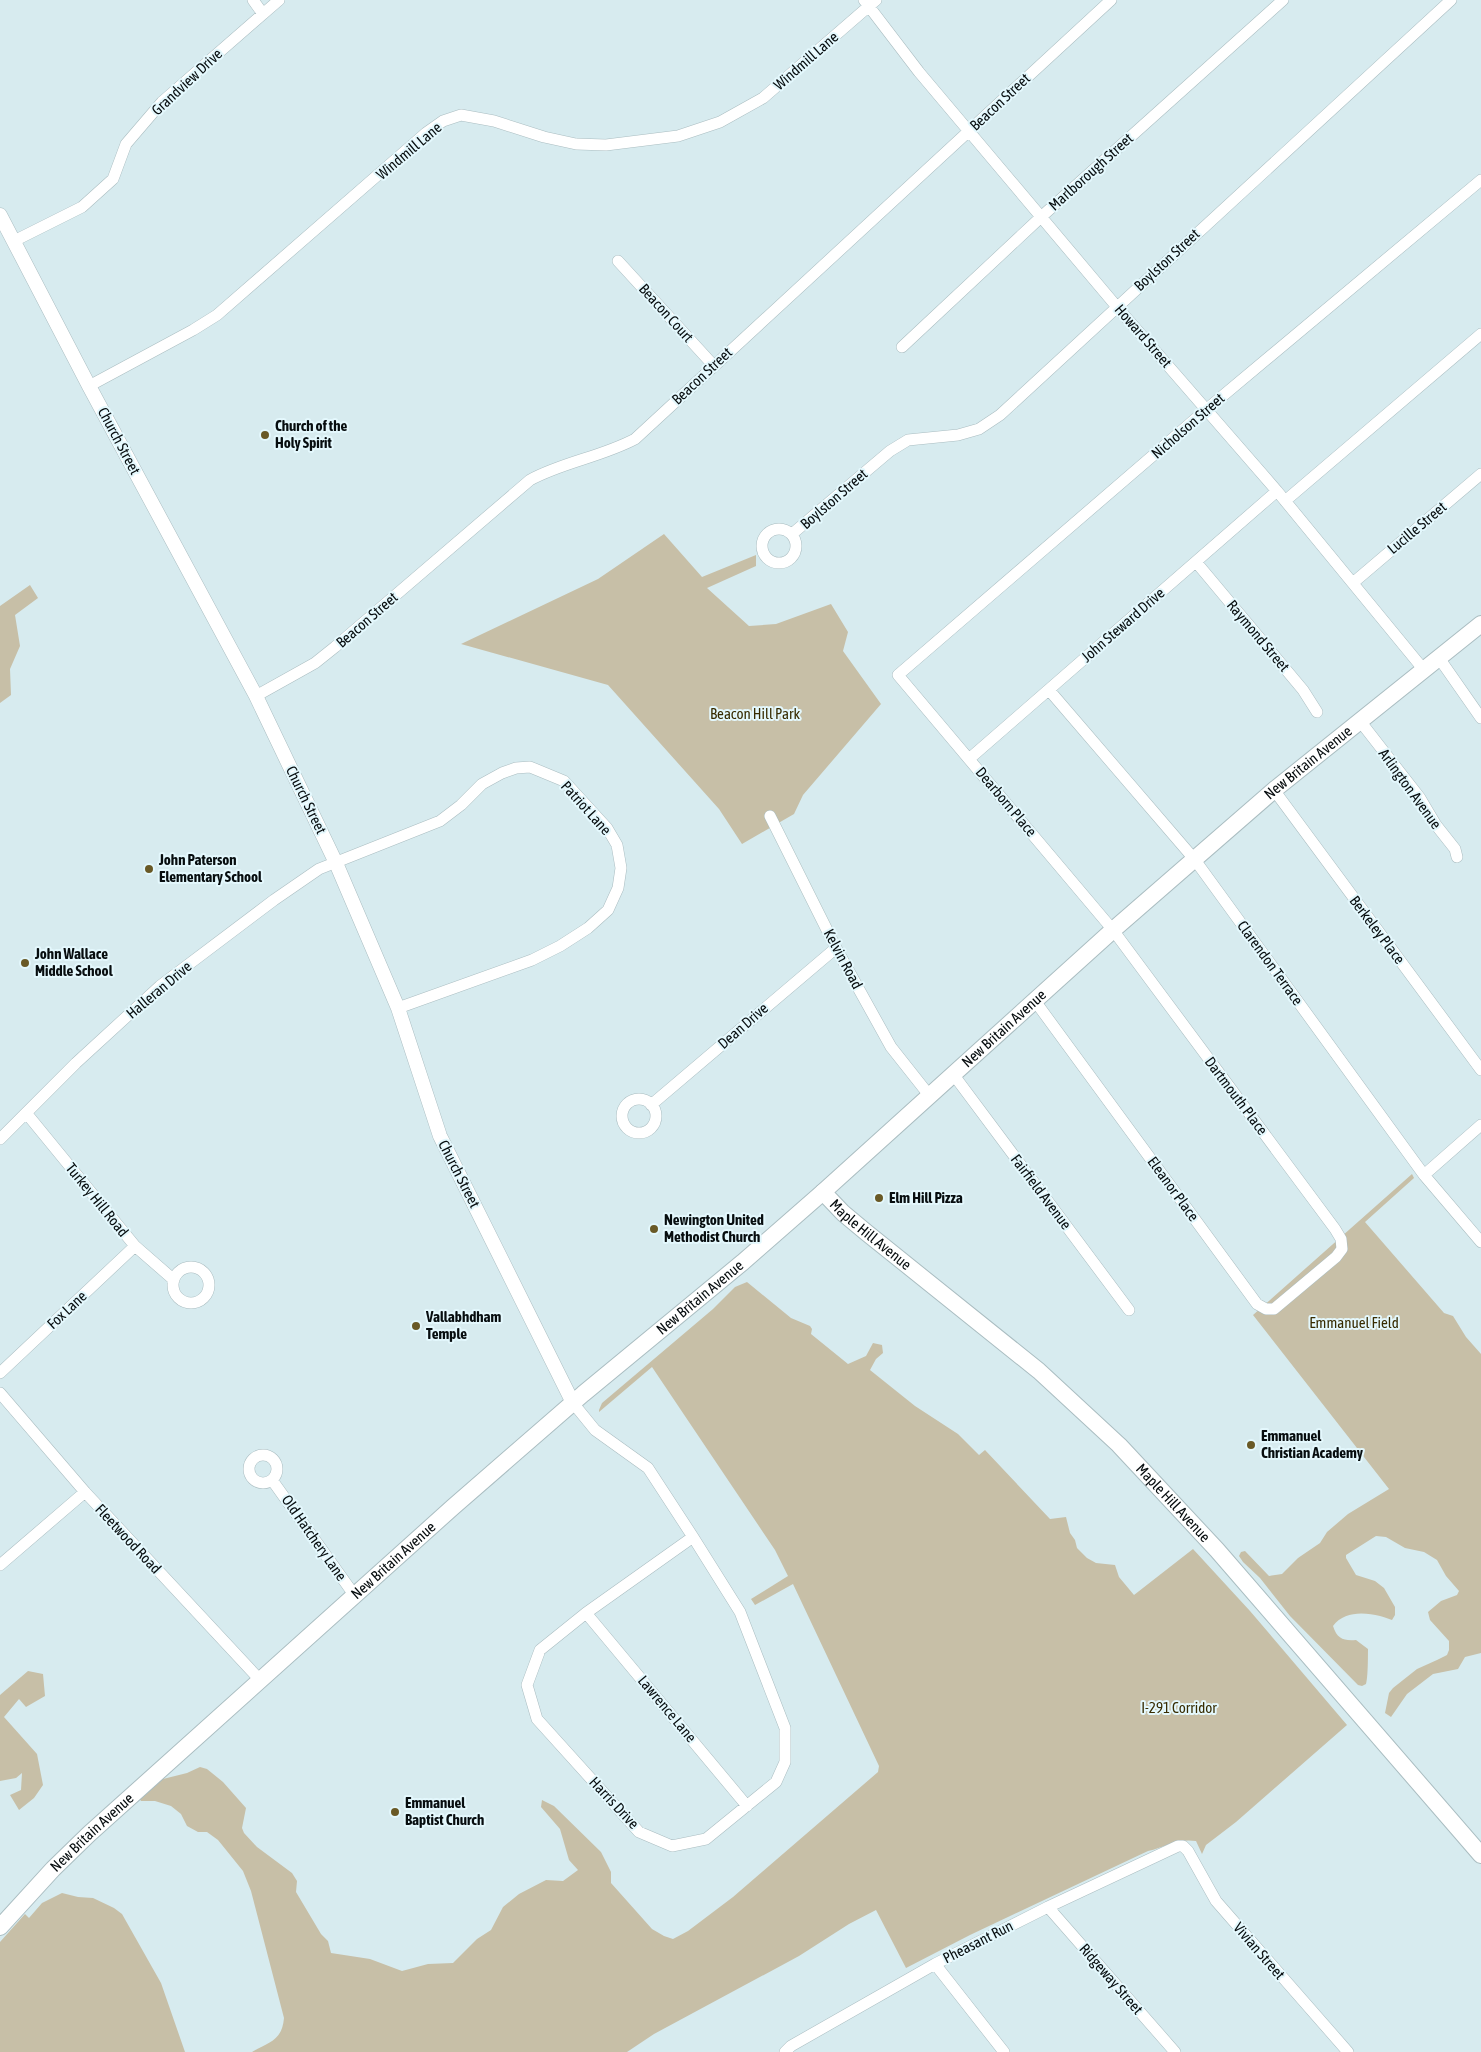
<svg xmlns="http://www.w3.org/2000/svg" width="1481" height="2052" font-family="'Asap Condensed',sans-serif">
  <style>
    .green { fill: #c7bfa7 }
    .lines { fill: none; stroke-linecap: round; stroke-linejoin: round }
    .minor-casing { stroke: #aabdc1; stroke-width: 12 }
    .tertiary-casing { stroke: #aabdc1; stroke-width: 15 }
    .secondary-casing { stroke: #aabdc1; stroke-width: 18 }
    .minor { stroke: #fff; stroke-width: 11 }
    .tertiary { stroke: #fff; stroke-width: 14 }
    .secondary { stroke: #fff; stroke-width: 16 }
    .poi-dot { fill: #695926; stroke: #e4f8fd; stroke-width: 2 }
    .labels { text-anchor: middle; stroke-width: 4; stroke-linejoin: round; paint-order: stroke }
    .street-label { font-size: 15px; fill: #070d0f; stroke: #e4f8fd }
    .poi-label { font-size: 15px; font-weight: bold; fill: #070d0f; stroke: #e4f8fd; text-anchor: start }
    .park-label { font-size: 15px; fill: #372b00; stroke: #e4f8fd }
  </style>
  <rect width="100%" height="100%" fill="#d7ebef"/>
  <path class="green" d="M664,534L702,577L756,555V566L707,588L749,626L776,624L831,604L848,632L843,651L881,704L803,795L794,814L742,844L719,809L608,685L461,644L598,579Z
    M30,585L38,598L15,615L20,646L10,669L11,695L0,703V606Z
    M1412,1174L1414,1178L1365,1222L1444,1313L1453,1316L1466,1337L1481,1354V1653L1465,1657L1458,1669L1433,1674L1407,1694L1391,1717L1385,1713L1389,1693L1393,1688L1417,1669L1437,1660L1447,1655L1449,1650V1641L1430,1620L1428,1612L1441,1601L1457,1595L1459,1591L1446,1576L1437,1560L1424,1552L1405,1548L1386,1537L1376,1536L1346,1555V1558L1356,1575L1375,1581L1384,1588L1395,1607V1615L1392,1620C1388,1619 1385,1617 1380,1616C1364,1612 1344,1611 1333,1626C1337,1639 1344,1641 1356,1640L1368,1649C1368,1656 1368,1678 1366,1684L1362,1686L1358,1685L1290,1616L1260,1578L1243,1562L1239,1556L1241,1552L1245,1551L1269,1576L1282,1574L1298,1558L1320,1543L1327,1532L1348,1514L1389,1489L1253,1315Z
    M747,1282L791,1318L810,1326L812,1329L811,1334L848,1364L866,1356L873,1343L882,1345L883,1353L876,1359L870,1370L915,1406L958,1434L979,1455L985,1450L1050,1519L1066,1517L1070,1533L1075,1540L1077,1548L1087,1558L1096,1563L1115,1565L1119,1577L1134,1595L1193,1549L1250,1611L1347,1725L1236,1822L1206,1845L1202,1854L1196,1841C1178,1838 1165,1847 1148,1851L970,1935L906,1968L876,1910L849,1924L799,1956L654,2034L627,2052H252C269,2042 282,2041 284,2018L251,1891L243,1871L218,1840L207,1832H198L187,1826L181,1814L171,1806L155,1801H141L139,1798L159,1780L187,1773L200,1767L207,1769L223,1782L246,1808L242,1828L244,1833L257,1847L292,1873L297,1881L296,1892L321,1934L328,1941L331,1953L370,1959L402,1971L428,1964L453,1963L477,1939L491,1930L503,1907L519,1894L546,1880L563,1881L578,1870L569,1860L560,1829L541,1807L542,1800L554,1806L601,1852L611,1872V1883L652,1929L664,1936L673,1939L688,1931L733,1897L878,1772L879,1766L793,1584L755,1605L751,1599L788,1576L775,1550L652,1367L599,1412V1410L602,1403L713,1309L735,1287Z
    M28,1671L43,1674L45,1696L26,1707L19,1699L4,1717L37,1754L43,1785L34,1798L19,1810L10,1795L21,1790L22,1773L16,1778L0,1781V1695Z
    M62,1893L78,1897L93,1898L114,1908L122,1914L161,1983L185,2052H0V1942L25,1914L29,1918L42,1903Z"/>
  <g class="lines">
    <g class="minor-casing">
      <path id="minor" d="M253,0L263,14
        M864,0L919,72L1117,307L1277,491L1424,670
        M14,241L82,207L113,179L126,144L162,102L279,0
        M618,261L714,366
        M902,347L1041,217L1283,0
        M89,386L193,330L217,315L426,133L443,121L461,115L494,121L544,137L576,144L606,145L678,136L720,122L763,98L876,0
        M1285,501L1481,334
        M762 546a17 17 0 1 1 34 0a17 17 0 1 1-34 0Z
        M792,534L890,451L908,440L958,435L979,429L1000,415L1451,0
        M1196,562L1303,690L1317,712
        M1354,582L1481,474
        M1439,658L1481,718
        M1049,690L1195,860L1424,1175L1481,1242
        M256,696L315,663L335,647L530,480C563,462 601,457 635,439L1111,0
        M1360,721L1420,798L1436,825L1455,849L1457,857
        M969,759L1277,491
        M1274,790L1481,1070
        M770,816L836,948L891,1047L929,1095
        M1035,1001L1257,1304L1266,1309H1274L1336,1257L1342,1249L1341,1239L1335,1229L1113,930L898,675L1207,409L1481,180
        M953,1074L1129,1310
        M622 1116a17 17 0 1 1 34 0a17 17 0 1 1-34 0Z
        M651,1105L836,948
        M27,1114L135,1246L174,1280
        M0,1139L76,1063L160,986L274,900L319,869L440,821L461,805L482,784L502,773L516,768L530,767L564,781L607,828L617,845L621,868L618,888L608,910L588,928L560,946L532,960L398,1008
        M1424,1175L1481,1125
        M173 1285a18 18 0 1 1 36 0a18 18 0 1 1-36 0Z
        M0,1373L135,1246
        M0,1393L85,1492L261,1681
        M573,1403L595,1430L648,1468L693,1537L740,1612L785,1728V1762L776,1782L706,1839L672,1846L639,1832L537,1719L527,1685L540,1650L586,1613L693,1537
        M249 1469a14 14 0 1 1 28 0a14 14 0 1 1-28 0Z
        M272,1480L355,1596
        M0,1565L85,1492
        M586,1613L747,1806
        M1048,1907L1175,2052
        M935,1964L1004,2052
        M785,2052L791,2046L935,1964L1048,1907L1178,1846H1183L1188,1851L1216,1901L1348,2052"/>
    </g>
    <g class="tertiary-casing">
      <path id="tertiary" d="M0,215L89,386L256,696L336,863L398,1008L440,1136L573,1403"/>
    </g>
    <g class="secondary-casing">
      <g id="secondary">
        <path id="s1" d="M823,1192L843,1213L867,1233L1039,1371L1119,1445L1217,1550L1481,1855"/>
        <path id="s2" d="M0,1927L53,1869L89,1834L453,1507L583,1394L743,1262L823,1192L1113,930L1274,790L1481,624"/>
      </g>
    </g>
    <use href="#minor" class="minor"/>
    <use href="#tertiary" class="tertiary"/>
    <use href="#secondary" class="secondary"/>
  </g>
  <g class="poi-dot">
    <circle cx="265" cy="435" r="5"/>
    <circle cx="149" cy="869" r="5"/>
    <circle cx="25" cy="963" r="5"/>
    <circle cx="879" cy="1198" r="5"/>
    <circle cx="654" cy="1229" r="5"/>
    <circle cx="416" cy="1326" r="5"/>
    <circle cx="1251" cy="1445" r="5"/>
    <circle cx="395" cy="1812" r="5"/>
  </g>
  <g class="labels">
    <g class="street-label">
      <text transform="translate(806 61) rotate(-41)" y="5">Windmill Lane</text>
      <text transform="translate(187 82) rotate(-43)" y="5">Grandview Drive</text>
      <text transform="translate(1000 102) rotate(-43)" y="5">Beacon Street</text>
      <text transform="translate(409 151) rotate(-40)" y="5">Windmill Lane</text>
      <text transform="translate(1091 172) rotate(-42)" y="5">Marlborough Street</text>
      <text transform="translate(1167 260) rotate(-43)" y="5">Boylston Street</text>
      <text transform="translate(666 313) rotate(48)" y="5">Beacon Court</text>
      <text transform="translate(1143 336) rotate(49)" y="5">Howard Street</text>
      <text transform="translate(702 376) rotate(-43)" y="5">Beacon Street</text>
      <text transform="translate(1188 426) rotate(-41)" y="5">Nicholson Street</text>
      <text transform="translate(119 441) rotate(62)" y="5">Church Street</text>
      <text transform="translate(834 499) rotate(-41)" y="5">Boylston Street</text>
      <text transform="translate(1417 528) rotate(-40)" y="5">Lucille Street</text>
      <text transform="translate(367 620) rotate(-41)" y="5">Beacon Street</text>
      <text transform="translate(1123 625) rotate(-41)" y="5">John Steward Drive</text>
      <text transform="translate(1258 636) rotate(50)" y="5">Raymond Street</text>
      <text dy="5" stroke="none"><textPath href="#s2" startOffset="1752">New Britain Avenue</textPath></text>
      <text transform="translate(1410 789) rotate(54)" y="5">Arlington Avenue</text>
      <text transform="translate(306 800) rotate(64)" y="5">Church Street</text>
      <text transform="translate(1006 802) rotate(50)" y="5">Dearborn Place</text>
      <text transform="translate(586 808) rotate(48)" y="5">Patriot Lane</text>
      <text transform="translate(1377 930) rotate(53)" y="5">Berkeley Place</text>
      <text transform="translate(843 959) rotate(62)" y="5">Kelvin Road</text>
      <text transform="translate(1270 963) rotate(54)" y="5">Clarendon Terrace</text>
      <text transform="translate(159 990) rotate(-40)" y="5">Halleran Drive</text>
      <text transform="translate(743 1026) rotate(-41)" y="5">Dean Drive</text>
      <text dy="5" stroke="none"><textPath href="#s2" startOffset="1348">New Britain Avenue</textPath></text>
      <text transform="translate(1236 1096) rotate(53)" y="5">Dartmouth Place</text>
      <text transform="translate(459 1174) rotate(63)" y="5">Church Street</text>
      <text transform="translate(1173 1189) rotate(54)" y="5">Eleanor Place</text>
      <text transform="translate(1041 1192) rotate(53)" y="5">Fairfield Avenue</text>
      <text transform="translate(97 1200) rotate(51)" y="5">Turkey Hill Road</text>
      <text dy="5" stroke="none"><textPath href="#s1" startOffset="64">Maple Hill Avenue</textPath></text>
      <text dy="5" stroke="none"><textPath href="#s2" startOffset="942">New Britain Avenue</textPath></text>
      <text transform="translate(67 1310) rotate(-43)" y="5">Fox Lane</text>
      <text dy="5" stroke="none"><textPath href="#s1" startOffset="469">Maple Hill Avenue</textPath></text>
      <text transform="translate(314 1538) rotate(55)" y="5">Old Hatchery Lane</text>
      <text transform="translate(128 1539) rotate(47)" y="5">Fleetwood Road</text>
      <text dy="5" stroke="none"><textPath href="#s2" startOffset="538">New Britain Avenue</textPath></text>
      <text transform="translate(667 1709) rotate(50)" y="5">Lawrence Lane</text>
      <text transform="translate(614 1803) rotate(47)" y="5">Harris Drive</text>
      <text dy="5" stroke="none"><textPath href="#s2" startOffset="132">New Britain Avenue</textPath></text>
      <text transform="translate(978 1942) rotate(-27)" y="5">Pheasant Run</text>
      <text transform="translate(1259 1951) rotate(49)" y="5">Vivian Street</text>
      <text transform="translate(1111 1979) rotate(49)" y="5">Ridgeway Street</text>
    </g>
    <g class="poi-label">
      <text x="275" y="431">Church of the<tspan x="275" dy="17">Holy Spirit</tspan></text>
      <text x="159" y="865">John Paterson<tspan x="159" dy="17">Elementary School</tspan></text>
      <text x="35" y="959">John Wallace<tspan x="35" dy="17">Middle School</tspan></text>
      <text x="889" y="1203">Elm Hill Pizza</text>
      <text x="664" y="1225">Newington United<tspan x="664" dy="17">Methodist Church</tspan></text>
      <text x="426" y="1322">Vallabhdham<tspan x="426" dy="17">Temple</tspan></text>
      <text x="1261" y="1441">Emmanuel<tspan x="1261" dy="17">Christian Academy</tspan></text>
      <text x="405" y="1808">Emmanuel<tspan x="405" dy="17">Baptist Church</tspan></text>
    </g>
    <g class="park-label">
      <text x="755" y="719">Beacon Hill Park</text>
      <text x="1354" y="1328">Emmanuel Field</text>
      <text x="1179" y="1713">I-291 Corridor</text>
    </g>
  </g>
</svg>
